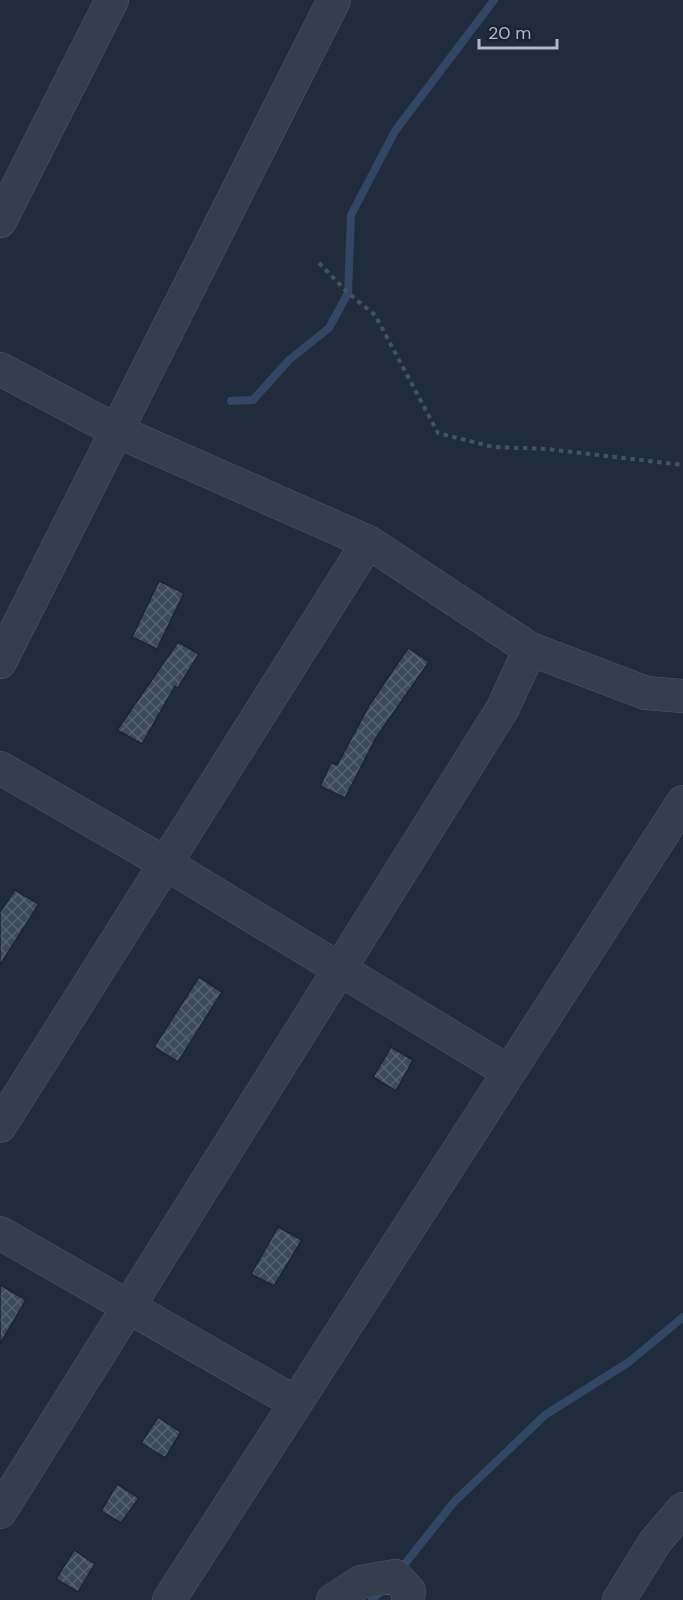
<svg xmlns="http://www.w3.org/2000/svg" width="683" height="1600" font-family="'DM Sans',sans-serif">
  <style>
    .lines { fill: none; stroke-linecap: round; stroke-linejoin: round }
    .stream { stroke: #324764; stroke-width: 8 }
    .building { fill: url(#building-cross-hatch); stroke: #1b2532; stroke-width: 1.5 }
    .minor-casing { stroke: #4f5966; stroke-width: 34 }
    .path { stroke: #40575a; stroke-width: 4; stroke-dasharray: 4.5 4.5; stroke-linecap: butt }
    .minor { stroke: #343e4c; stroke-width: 33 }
  </style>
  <defs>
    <pattern id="building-cross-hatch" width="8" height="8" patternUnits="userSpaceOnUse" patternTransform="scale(1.5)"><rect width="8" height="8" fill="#3c4a5b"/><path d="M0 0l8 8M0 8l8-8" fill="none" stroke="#566271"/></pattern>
  </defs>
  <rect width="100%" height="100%" fill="#202c3c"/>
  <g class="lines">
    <path class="stream" d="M231,401L253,400L289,360L329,328L348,293L351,215L395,131L494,0
      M400,1570L454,1502L545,1415L629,1362L683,1317
      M372,1600L382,1590"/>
  </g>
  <path class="building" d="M159,581L184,593L157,649L132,637Z
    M178,642L199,654L178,688L175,686L142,744L117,730Z
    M408,648L429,662L376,738L345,798L320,786L331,763L337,765L370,704Z
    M15,890L39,904L0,965V912Z
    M199,977L222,992L178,1062L154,1047Z
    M391,1047L413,1060L396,1091L373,1077Z
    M278,1227L302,1240L274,1286L251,1274Z
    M0,1285L26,1300L0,1344Z
    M158,1417L181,1432L165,1458L141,1443Z
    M117,1484L139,1498L121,1523L101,1511Z
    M74,1550L95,1564L78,1592L56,1579Z"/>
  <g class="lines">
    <g class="minor-casing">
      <path id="minor" d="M0,221L112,0
        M0,369L117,431L368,542L530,649L646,693L683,696
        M0,662L334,0
        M0,768L165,863L509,1072
        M0,1126L368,542
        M0,1233L296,1403
        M0,1512L503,708L530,649
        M169,1600L683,802
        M333,1600L361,1582L395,1576L409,1591L408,1600
        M619,1600L655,1542L683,1509"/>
    </g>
    <path class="path" d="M319,263L348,293L375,315L438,433L493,447L547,449L683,465"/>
    <use href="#minor" class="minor"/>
  </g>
  <path d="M479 39v9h78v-9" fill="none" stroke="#afb9c8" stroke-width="3"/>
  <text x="488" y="39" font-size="18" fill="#afb9c8" stroke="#1a2330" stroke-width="4.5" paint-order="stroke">20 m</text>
</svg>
